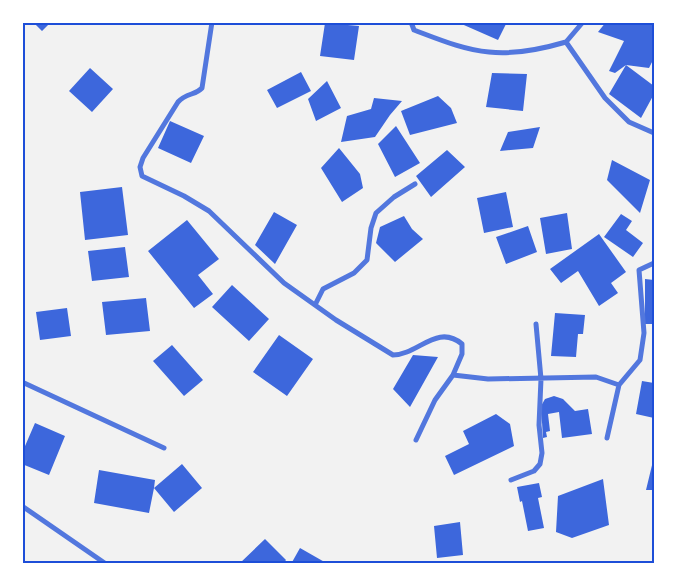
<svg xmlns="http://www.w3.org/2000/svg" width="677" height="586" font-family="'Roboto Condensed',sans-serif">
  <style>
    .building { fill: #3d67dc }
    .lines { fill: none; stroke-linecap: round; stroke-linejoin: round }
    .minor { stroke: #5277de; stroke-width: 5 }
    .neatline { fill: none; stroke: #1d4ed8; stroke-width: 2 }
  </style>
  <rect width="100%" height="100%" fill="#f2f2f2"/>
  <path class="building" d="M33,22H51L42,31Z
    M457,22H507L498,40Z
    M606,22H654V58L649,68L626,65L615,73L609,71L624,41L598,32Z
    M325,23L359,26L354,60L320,56Z
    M626,65L654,86V94L641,118L609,94Z
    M90,68L113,89L92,112L69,91Z
    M301,72L311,91L277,108L267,90Z
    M492,73L527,74L523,111L486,107Z
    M327,81L341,108L316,121L308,99Z
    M438,96L451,108L457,123L410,135L401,111Z
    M374,98L402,101L390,115L375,137L341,142L347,116L371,109Z
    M170,121L204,136L191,163L158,148Z
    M396,126L420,163L395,177L378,144Z
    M540,127L533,148L500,151L508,132Z
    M339,148L360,174L363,188L342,202L321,168Z
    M447,150L465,167L431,197L416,176Z
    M612,160L650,180L640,213L607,180Z
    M122,187L128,235L85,240L80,192Z
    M506,192L513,227L484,233L477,198Z
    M274,212L297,225L275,264L255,245Z
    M567,213L572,249L546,254L540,218Z
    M621,214L632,221L626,230L643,243L633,257L604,237Z
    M404,216L412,229L423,239L395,262L376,243L380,227Z
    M187,220L219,259L198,275L213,294L194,308L148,251Z
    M528,226L537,252L506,264L496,237Z
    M599,234L626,272L611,283L618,293L599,306L578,271L561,283L550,269Z
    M125,247L129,277L92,281L88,251Z
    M645,279L654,280V324H645Z
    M232,285L269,319L249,341L212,307Z
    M146,298L150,331L106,335L102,302Z
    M67,308L71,336L40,340L36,312Z
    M555,313L585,315L583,334H578L576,357L551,356Z
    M279,335L313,359L287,396L253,372Z
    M172,345L203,380L184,396L153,361Z
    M413,355L438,357L410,407L393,389Z
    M642,381L654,383V418L636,414Z
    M554,396L563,399L575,411L588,409L592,434L562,438L559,412L548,414L550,431L546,432L547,437L543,438L541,406L545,399Z
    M496,414L510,424L514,446L454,475L445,456L469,444L463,431Z
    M35,423L65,436L49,475L22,464V453Z
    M653,461H654V490H646Z
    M182,464L202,488L174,512L154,488L149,513L94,503L99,470L155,480L154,488Z
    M603,479L609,525L572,538L556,532L558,496Z
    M539,483L542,497L538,498L544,528L528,531L522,501L520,502L517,487Z
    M460,522L463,555L437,558L434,526Z
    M265,539L286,560L283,564H239Z
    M300,548L328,564H291Z"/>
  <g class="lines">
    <path class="minor" d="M212,22L202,88C196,95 186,93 178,102L143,158L140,167L142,176L184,196L209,211L284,283L336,320L393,355C418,355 437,323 462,344V354L453,375
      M411,22L414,30C438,39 464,50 489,52C515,55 542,49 566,42L605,98L629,122L654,133
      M566,42L583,22
      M315,305L323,289L354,273L367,260L371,228L376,213L394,197L415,184
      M22,382L164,448
      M607,438L619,385L640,360L644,333L639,270L654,263
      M416,440L435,400L453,375L488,379L596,377L619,385
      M511,480L534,471L540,464L542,453L539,425L541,379L536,324
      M22,506L106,564"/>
  </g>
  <rect width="677" height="586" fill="none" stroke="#ffffff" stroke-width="48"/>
  <rect x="24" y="24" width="629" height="538" class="neatline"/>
</svg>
